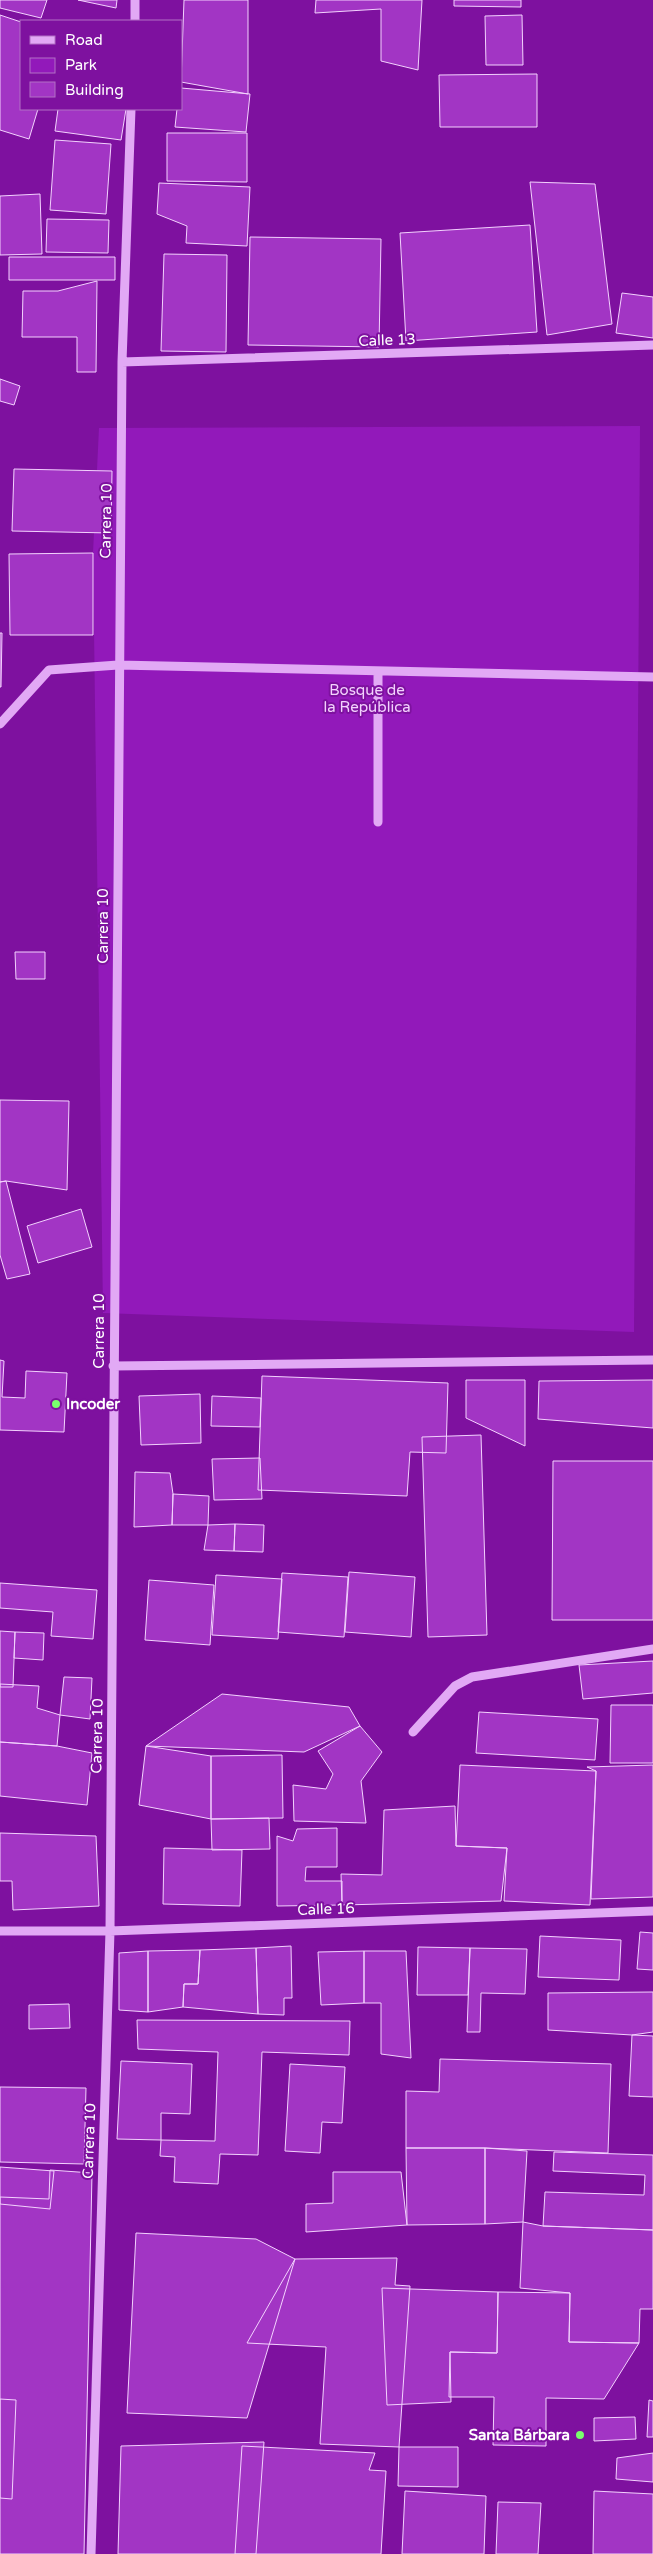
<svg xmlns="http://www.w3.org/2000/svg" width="653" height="2554" font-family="'Varela Round',sans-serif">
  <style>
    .green { fill: #9219ba }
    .building { fill: #a235c4; stroke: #f3d2fe }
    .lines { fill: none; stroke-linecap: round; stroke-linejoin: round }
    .minor { stroke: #e2a9f5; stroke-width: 9 }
    .poi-dot { fill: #79ff6d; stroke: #7e119f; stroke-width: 2 }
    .labels { text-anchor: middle; stroke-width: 4; stroke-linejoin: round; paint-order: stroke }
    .street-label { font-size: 15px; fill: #fff; stroke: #7e119f }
    .park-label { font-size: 15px; fill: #f3d2fe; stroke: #7e119f }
    .poi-label { font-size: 15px; font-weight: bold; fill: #fff; stroke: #7e119f; text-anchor: start }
  </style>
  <rect width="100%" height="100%" fill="#7e119f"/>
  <path class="green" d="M640,426L634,1332L103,1313L93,553L99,428Z"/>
  <path class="building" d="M0,0H47L41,18L0,8Z
    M78,0H117L116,8Z
    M184,0H248V94L181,82Z
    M316,0H422L418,70L381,61V9L315,13Z
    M454,0H521V7L454,6Z
    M0,15L21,22V109H38L29,139L0,130Z
    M522,15L523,65H486L485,16Z
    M537,74V127H440L439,75Z
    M181,88L250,94L246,132L175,127L177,109H181Z
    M58,109H126L121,140L55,131Z
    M167,133H247V182L167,181Z
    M55,140L111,144L106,214L50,210Z
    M530,182L595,184L612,324L547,335Z
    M159,183L250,187L247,246L186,243L187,226L157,214Z
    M40,194L42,254L0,255V196Z
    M47,219L109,220L108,253L46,252Z
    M530,225L537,332L406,341L400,233Z
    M250,237L381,239L379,347L248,345Z
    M164,254L227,255L226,352L161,351Z
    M9,257H115V280H9Z
    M97,281L96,372H77V337H22L23,291H58Z
    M622,293L653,297V338L616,333Z
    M0,379L20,386L14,405L0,401Z
    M14,469L112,471L111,533L12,531Z
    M93,553V635H10L9,554Z
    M0,633H2L1,687H0Z
    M15,952H45V979H16Z
    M0,1100L69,1101L67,1190L6,1181L0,1182Z
    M6,1181L30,1274L7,1279L0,1255V1182Z
    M81,1209L92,1247L38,1263L27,1226Z
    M0,1360L4,1361L2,1397L25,1398L26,1371L67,1373L64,1432L0,1430Z
    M262,1376L448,1383L446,1453L410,1452L407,1496L258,1490Z
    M466,1380H525V1446L466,1418Z
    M653,1380V1428L538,1419L539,1381Z
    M200,1394L201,1443L141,1445L139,1396Z
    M212,1396L261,1398L260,1427L211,1426Z
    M481,1435L487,1635L428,1637L422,1437Z
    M260,1458L262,1499L214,1500L212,1459Z
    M553,1461H653V1620H552Z
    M135,1472L170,1473L173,1494L172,1525L134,1527Z
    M173,1494L209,1496L208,1525H172Z
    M235,1524L234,1551L204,1550L208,1525Z
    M235,1524L264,1525L263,1552L234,1551Z
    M349,1572L415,1577L411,1637L345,1632Z
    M282,1573L348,1577L344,1637L278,1632Z
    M216,1575L282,1579L278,1639L212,1635Z
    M149,1580L214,1585L210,1645L145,1640Z
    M0,1583L97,1590L93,1639L51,1636L53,1612L0,1608Z
    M0,1631L15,1632L13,1687H0Z
    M15,1632L44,1633L43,1660L14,1658Z
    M653,1661V1693L583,1699L579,1665Z
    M64,1677L92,1678L90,1719L60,1715Z
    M0,1684L39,1686L37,1708L60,1715L57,1746L0,1742Z
    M222,1694L349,1707L360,1726L304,1752L146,1746Z
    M611,1705H653V1763H610Z
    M479,1712L598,1719L595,1760L476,1753Z
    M360,1726L382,1752L361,1781L366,1823L294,1821L293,1785L326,1789L333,1774L318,1751Z
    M0,1742L57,1746L92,1753L87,1805L0,1796Z
    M146,1746L211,1756V1819L139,1805Z
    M282,1755L283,1818L211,1819V1756Z
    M460,1765L596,1771L590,1905L504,1901L507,1848L456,1846Z
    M653,1765V1897L591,1899L596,1771L587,1767Z
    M455,1806L456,1846L507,1848L501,1901L342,1905L341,1874L382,1875L384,1810Z
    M269,1818L270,1849L212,1850L211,1819Z
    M337,1828V1867H306L305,1881H342V1905L277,1906V1836L293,1841L297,1829Z
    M0,1833L96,1836L99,1906L13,1910L12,1881H0Z
    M164,1848L242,1850L240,1906L163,1904Z
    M640,1932L653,1933V1970L637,1969Z
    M540,1936L621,1940L619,1980L538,1977Z
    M291,1946L292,1998H284V2015L258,2014L256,1948Z
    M418,1947L470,1948L468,1995H417Z
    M256,1948L258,2014L183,2007L184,1984H198L200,1950Z
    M470,1948L527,1949L525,1994L481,1993L480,2032H467Z
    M200,1950L198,1984H184L183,2007L148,2012V1951Z
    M148,1951V2012L119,2010V1953Z
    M364,1951V2003L321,2005L318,1952Z
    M364,1951H406L411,2058L381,2054V2003H364Z
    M653,1992V2032L632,2035L548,2030V1993Z
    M69,2004L70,2028L29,2029V2005Z
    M137,2020L350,2021L349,2055L262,2052L258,2155L220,2154L218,2184L174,2182L175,2157L160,2156L161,2140L215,2141L218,2052L138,2049Z
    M632,2035L653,2036V2097L629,2096Z
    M440,2059L611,2064L608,2153L485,2148H406V2091L439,2092Z
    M121,2061L192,2064L190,2114L161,2113V2140L117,2139Z
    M290,2064L345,2067L342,2123L322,2122L320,2153L285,2151Z
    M0,2087L86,2088L84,2164L0,2162Z
    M406,2148H485V2224L407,2225Z
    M485,2148L527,2151L523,2222L485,2224Z
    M554,2152L653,2155V2230L543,2226L545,2192L644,2195L645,2175L553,2171Z
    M0,2167L54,2171L50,2209L0,2204Z
    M50,2170L92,2173L84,2554H0V2197L49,2199Z
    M333,2172H401L407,2225L306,2232V2204L333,2203Z
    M523,2222L543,2226L653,2230V2309H640L639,2343L569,2342L570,2293L520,2288Z
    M136,2233L256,2239L295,2259L247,2418L127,2413Z
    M397,2258L395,2285L410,2286L399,2447L320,2444L326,2347L247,2343L295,2259Z
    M382,2288L498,2292L497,2353L450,2352L451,2402L387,2405Z
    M498,2292L570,2293L569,2342L639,2343L604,2399L546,2398V2446L493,2445L494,2397H449L450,2352L497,2353Z
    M0,2399L16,2400L12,2499L0,2498Z
    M649,2400L653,2401V2437H647Z
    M635,2417L636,2439L594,2441V2418Z
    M264,2442L256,2554H118L121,2446Z
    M242,2446L375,2453L369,2470L386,2471L381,2554H235Z
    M399,2447H458V2487L398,2486Z
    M653,2453V2482L616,2479L617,2458Z
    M405,2491L486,2496L484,2554H402Z
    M594,2491L653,2494V2554H593Z
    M498,2502L541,2503L538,2554H496Z"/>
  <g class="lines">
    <path class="minor" d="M135,21V0
      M122,362L653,345
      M378,672V822
      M0,724L49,670L118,665L653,677
      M113,1366L653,1360
      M413,1732L455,1686L472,1677L653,1649
      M0,1931H110L653,1911
      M91,2554L110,1931L122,362L131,109"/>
  </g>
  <g class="poi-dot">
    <circle cx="56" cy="1404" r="5"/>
    <circle cx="580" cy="2435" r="5"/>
  </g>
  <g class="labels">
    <g class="street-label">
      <text transform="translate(387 340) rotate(-2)" y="5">Calle 13</text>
      <text transform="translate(106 521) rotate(-89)" y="5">Carrera 10</text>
      <text transform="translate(103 926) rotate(-90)" y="5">Carrera 10</text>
      <text transform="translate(99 1331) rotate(-90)" y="5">Carrera 10</text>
      <text transform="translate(97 1736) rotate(-89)" y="5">Carrera 10</text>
      <text transform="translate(326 1909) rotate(-2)" y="5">Calle 16</text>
      <text transform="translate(89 2141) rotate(-88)" y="5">Carrera 10</text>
    </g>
    <g class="park-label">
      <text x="367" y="695">Bosque de<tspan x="367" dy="17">la República</tspan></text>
    </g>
    <g class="poi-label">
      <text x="66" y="1409">Incoder</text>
      <text x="570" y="2440" text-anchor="end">Santa Bárbara</text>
    </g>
  </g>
  <rect x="20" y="20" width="162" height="90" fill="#7e119f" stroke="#b270c5"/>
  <rect x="30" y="36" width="25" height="8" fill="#e2a9f5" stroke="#b270c5"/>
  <text x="65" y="45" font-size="15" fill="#ffffff">Road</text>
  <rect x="30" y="58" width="25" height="15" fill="#9219ba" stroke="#b270c5"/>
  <text x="65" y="70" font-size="15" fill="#ffffff">Park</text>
  <rect x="30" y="82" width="25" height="15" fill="#a235c4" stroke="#b270c5"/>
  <text x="65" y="95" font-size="15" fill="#ffffff">Building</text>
</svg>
